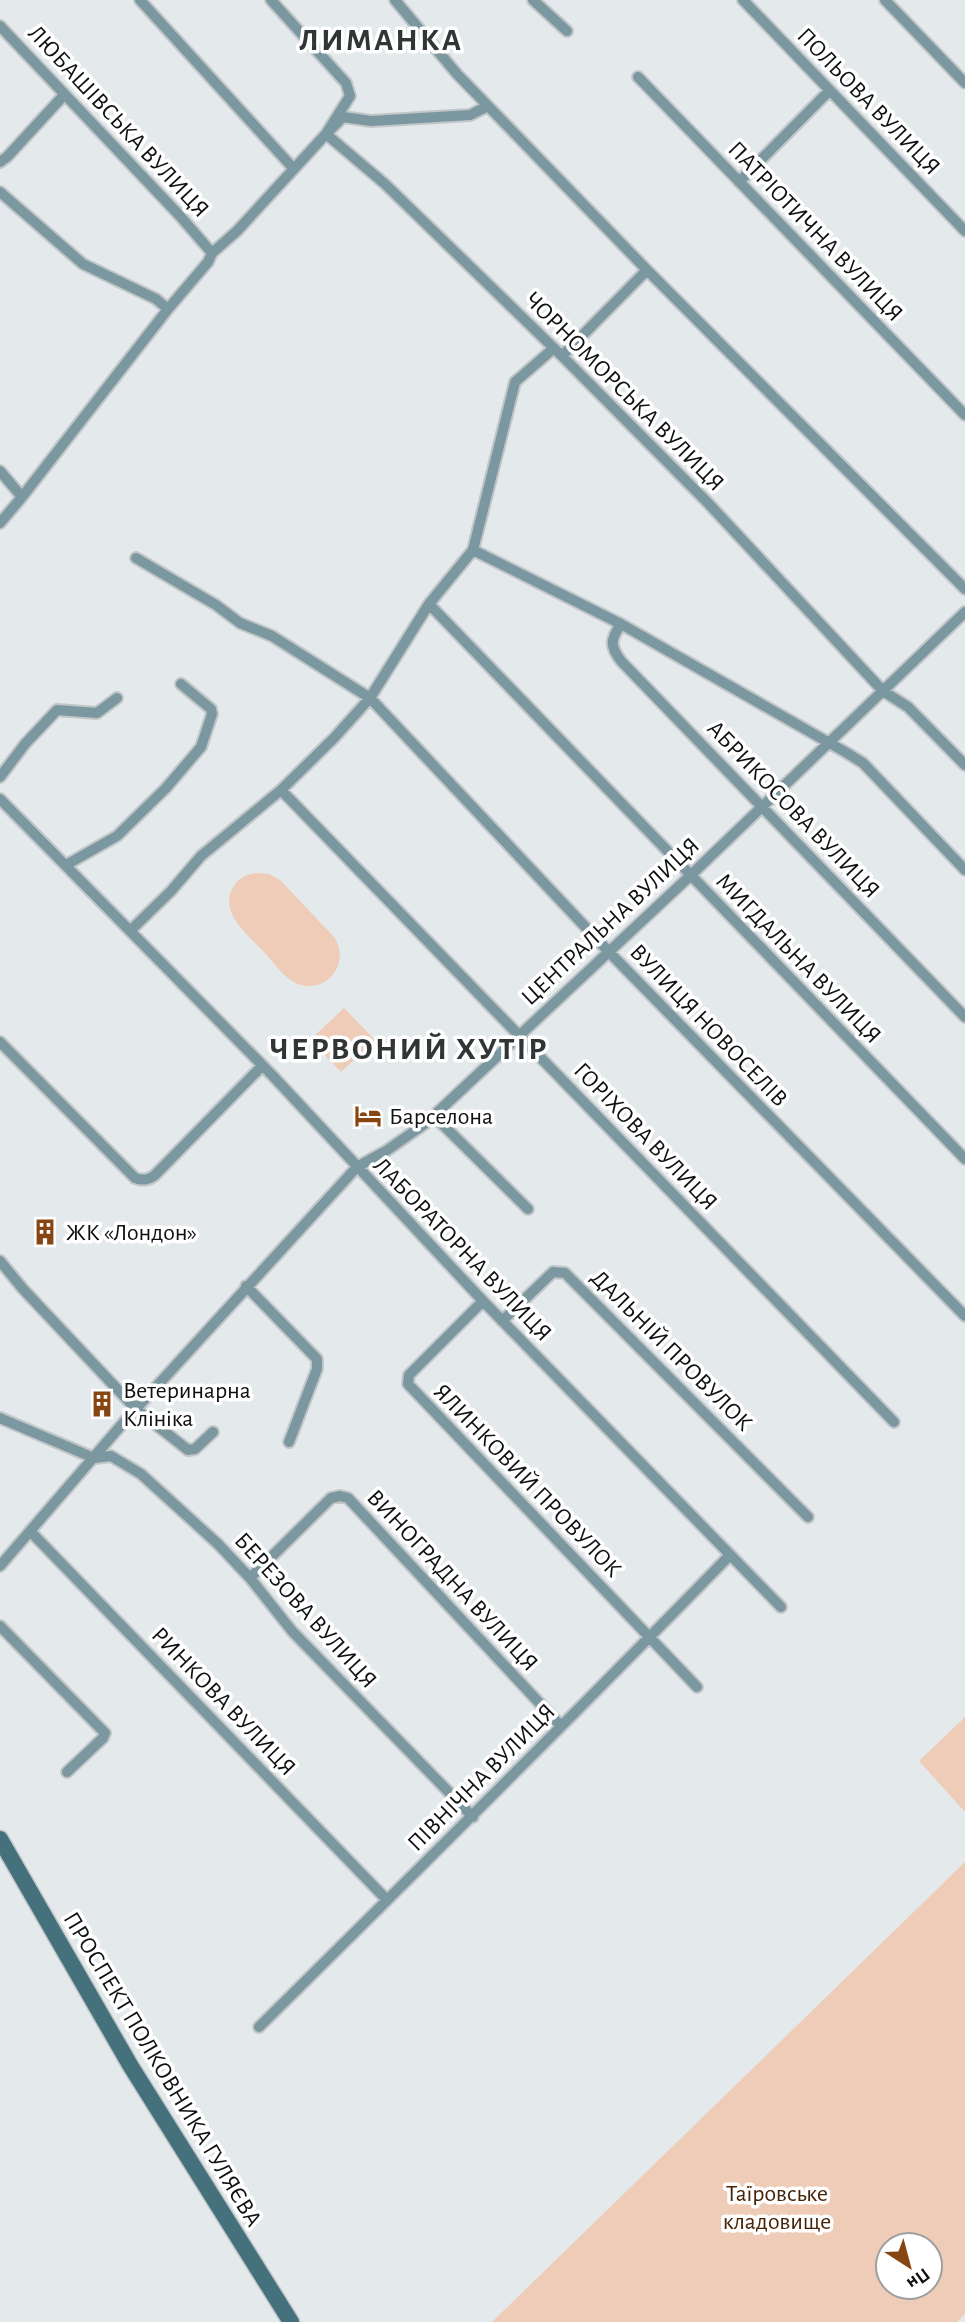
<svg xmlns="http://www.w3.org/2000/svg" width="965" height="2322" font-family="'Alegreya Sans',sans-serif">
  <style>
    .green { fill: #eeccb7; fill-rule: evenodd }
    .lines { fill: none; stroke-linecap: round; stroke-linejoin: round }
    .minor-casing { stroke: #c2c6c8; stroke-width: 14 }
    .secondary-casing { stroke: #c2c6c8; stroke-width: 19 }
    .minor { stroke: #7b98a0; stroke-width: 10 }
    .secondary { stroke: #45717d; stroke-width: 16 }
    .labels { text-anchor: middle; stroke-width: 7; stroke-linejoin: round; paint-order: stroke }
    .street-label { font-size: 24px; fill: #0f1011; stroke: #fff }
    .poi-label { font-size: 24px; fill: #0f1011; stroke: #fff; text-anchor: start }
    .park-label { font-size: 24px; fill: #46240a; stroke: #fff }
    .district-label { font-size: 32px; font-weight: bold; letter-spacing: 2px; fill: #313536; stroke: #fff }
  </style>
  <rect width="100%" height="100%" fill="#e4e9eb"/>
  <path class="green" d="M257,873L269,874L280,880L335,938C341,949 342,962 334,973C327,984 313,988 301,985C286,981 275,964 265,953C249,936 217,912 234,886C239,878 247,874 257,873Z
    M344,1008L375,1040L341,1072L310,1040Z
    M965,1717V1812L919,1761Z
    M965,1862V2314L957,2322H492ZM888,2245H930V2287H888Z"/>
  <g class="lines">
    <g class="minor-casing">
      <path id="minor" d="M140,0L293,168
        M395,0L457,74L647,270L965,589
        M533,0L567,31
        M743,0L965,231
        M885,0L965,83
        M0,26L180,216L212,253L208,262L168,309L22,497
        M638,77L965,415
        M488,106L470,115L371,121L343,117L326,134L385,184L562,356L708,503L883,691L908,707L965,765
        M0,162L7,157L64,95
        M739,182L829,91
        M0,192L83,264L156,299L168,309
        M212,253L237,231L326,134L350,96L346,83L271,0
        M562,356L647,270
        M0,471L22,497L0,523
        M473,550L621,624L847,753L863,763L965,870
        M136,558L216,605L240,623L272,636L370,698L608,951L965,1316
        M429,604L965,1159
        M621,624C611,639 609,645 621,661L965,1017
        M0,777L25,744L57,710L97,713L117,698
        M281,790L894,1422
        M0,799L272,1075L483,1301L781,1607
        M66,865L117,836L166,788L201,747L212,714L211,709L181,684
        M131,930L171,891L201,856L281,790L334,738L370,698L429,604L473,550L515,382L554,348
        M0,1042L135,1178C143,1181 149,1180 155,1175L262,1066
        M434,1116L528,1209
        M0,1261L23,1289L136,1409L188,1450L195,1449L213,1432
        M246,1286L317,1359V1369L289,1442
        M483,1301L409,1375L408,1384L697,1687
        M502,1321L553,1272L565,1273L808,1517
        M0,1418L94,1458L111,1456L141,1474L218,1544L250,1578L292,1631L473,1817
        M30,1531L387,1900
        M0,1566L124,1422L357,1167L386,1151L426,1123L691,875L965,612
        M250,1578L331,1498L340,1496L348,1498L560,1725
        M0,1626L105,1733L103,1738L67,1772
        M259,2027C417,1871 575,1714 730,1555"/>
    </g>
    <g class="secondary-casing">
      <path id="secondary" d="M0,1839L130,2065L291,2322"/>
    </g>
    <use href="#minor" class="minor"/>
    <use href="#secondary" class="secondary"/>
  </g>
  <defs>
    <g id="hotel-bare" transform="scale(2.1)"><path d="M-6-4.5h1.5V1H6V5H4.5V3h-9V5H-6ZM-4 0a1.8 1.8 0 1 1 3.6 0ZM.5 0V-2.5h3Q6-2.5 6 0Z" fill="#874611" stroke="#fff" stroke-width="2.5" paint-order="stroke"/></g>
    <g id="building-bare" transform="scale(2.1)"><path d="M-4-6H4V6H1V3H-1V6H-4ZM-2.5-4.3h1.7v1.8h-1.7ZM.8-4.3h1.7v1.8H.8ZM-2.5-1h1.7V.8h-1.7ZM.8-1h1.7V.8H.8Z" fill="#874611" stroke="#fff" stroke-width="2.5" paint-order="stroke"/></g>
  </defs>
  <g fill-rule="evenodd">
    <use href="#hotel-bare" x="368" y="1116"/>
    <use href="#building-bare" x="45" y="1232"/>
    <use href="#building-bare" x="102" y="1404"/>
  </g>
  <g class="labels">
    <g class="street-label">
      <text transform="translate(869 101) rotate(46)" y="8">ПОЛЬОВА ВУЛИЦЯ</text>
      <text transform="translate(119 121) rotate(47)" y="8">ЛЮБАШІВСЬКА ВУЛИЦЯ</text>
      <text transform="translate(816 231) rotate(46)" y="8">ПАТРІОТИЧНА ВУЛИЦЯ</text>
      <text transform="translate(625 391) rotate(45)" y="8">ЧОРНОМОРСЬКА ВУЛИЦЯ</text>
      <text transform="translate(794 809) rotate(46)" y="8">АБРИКОСОВА ВУЛИЦЯ</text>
      <text transform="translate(610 921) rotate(-43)" y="8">ЦЕНТРАЛЬНА ВУЛИЦЯ</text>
      <text transform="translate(799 958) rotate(46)" y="8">МИГДАЛЬНА ВУЛИЦЯ</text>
      <text transform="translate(709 1025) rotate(46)" y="8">ВУЛИЦЯ НОВОСЕЛІВ</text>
      <text transform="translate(646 1136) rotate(46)" y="8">ГОРІХОВА ВУЛИЦЯ</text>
      <text transform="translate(463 1249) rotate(46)" y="8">ЛАБОРАТОРНА ВУЛИЦЯ</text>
      <text transform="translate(672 1350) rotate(45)" y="8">ДАЛЬНІЙ ПРОВУЛОК</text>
      <text transform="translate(528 1480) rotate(46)" y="8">ЯЛИНКОВИЙ ПРОВУЛОК</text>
      <text transform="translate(453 1580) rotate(47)" y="8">ВИНОГРАДНА ВУЛИЦЯ</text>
      <text transform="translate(306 1610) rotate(48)" y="8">БЕРЕЗОВА ВУЛИЦЯ</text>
      <text transform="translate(224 1701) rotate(46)" y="8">РИНКОВА ВУЛИЦЯ</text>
      <text transform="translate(481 1777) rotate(-45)" y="8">ПІВНІЧНА ВУЛИЦЯ</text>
      <text transform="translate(163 2069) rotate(59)" y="8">ПРОСПЕКТ ПОЛКОВНИКА ГУЛЯЄВА</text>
    </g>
    <g class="poi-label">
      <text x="389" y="1124">Барселона</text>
      <text x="66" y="1240">ЖК «Лондон»</text>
      <text x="123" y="1398">Ветеринарна<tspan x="123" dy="28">Клініка</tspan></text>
    </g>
    <g class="park-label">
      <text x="777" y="2201">Таїровське<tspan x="777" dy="28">кладовище</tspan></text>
    </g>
    <g class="district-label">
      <text x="381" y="50">ЛИМАНКА</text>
      <text x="409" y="1059">ЧЕРВОНИЙ ХУТІР</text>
    </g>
  </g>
  <g transform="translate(909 2266) rotate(144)"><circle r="33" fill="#ffffff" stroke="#9f9fa0" stroke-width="2"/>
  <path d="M0-5L12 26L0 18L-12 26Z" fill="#874611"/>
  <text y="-10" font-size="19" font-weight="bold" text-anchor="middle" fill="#0f1011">Пн</text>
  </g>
</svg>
